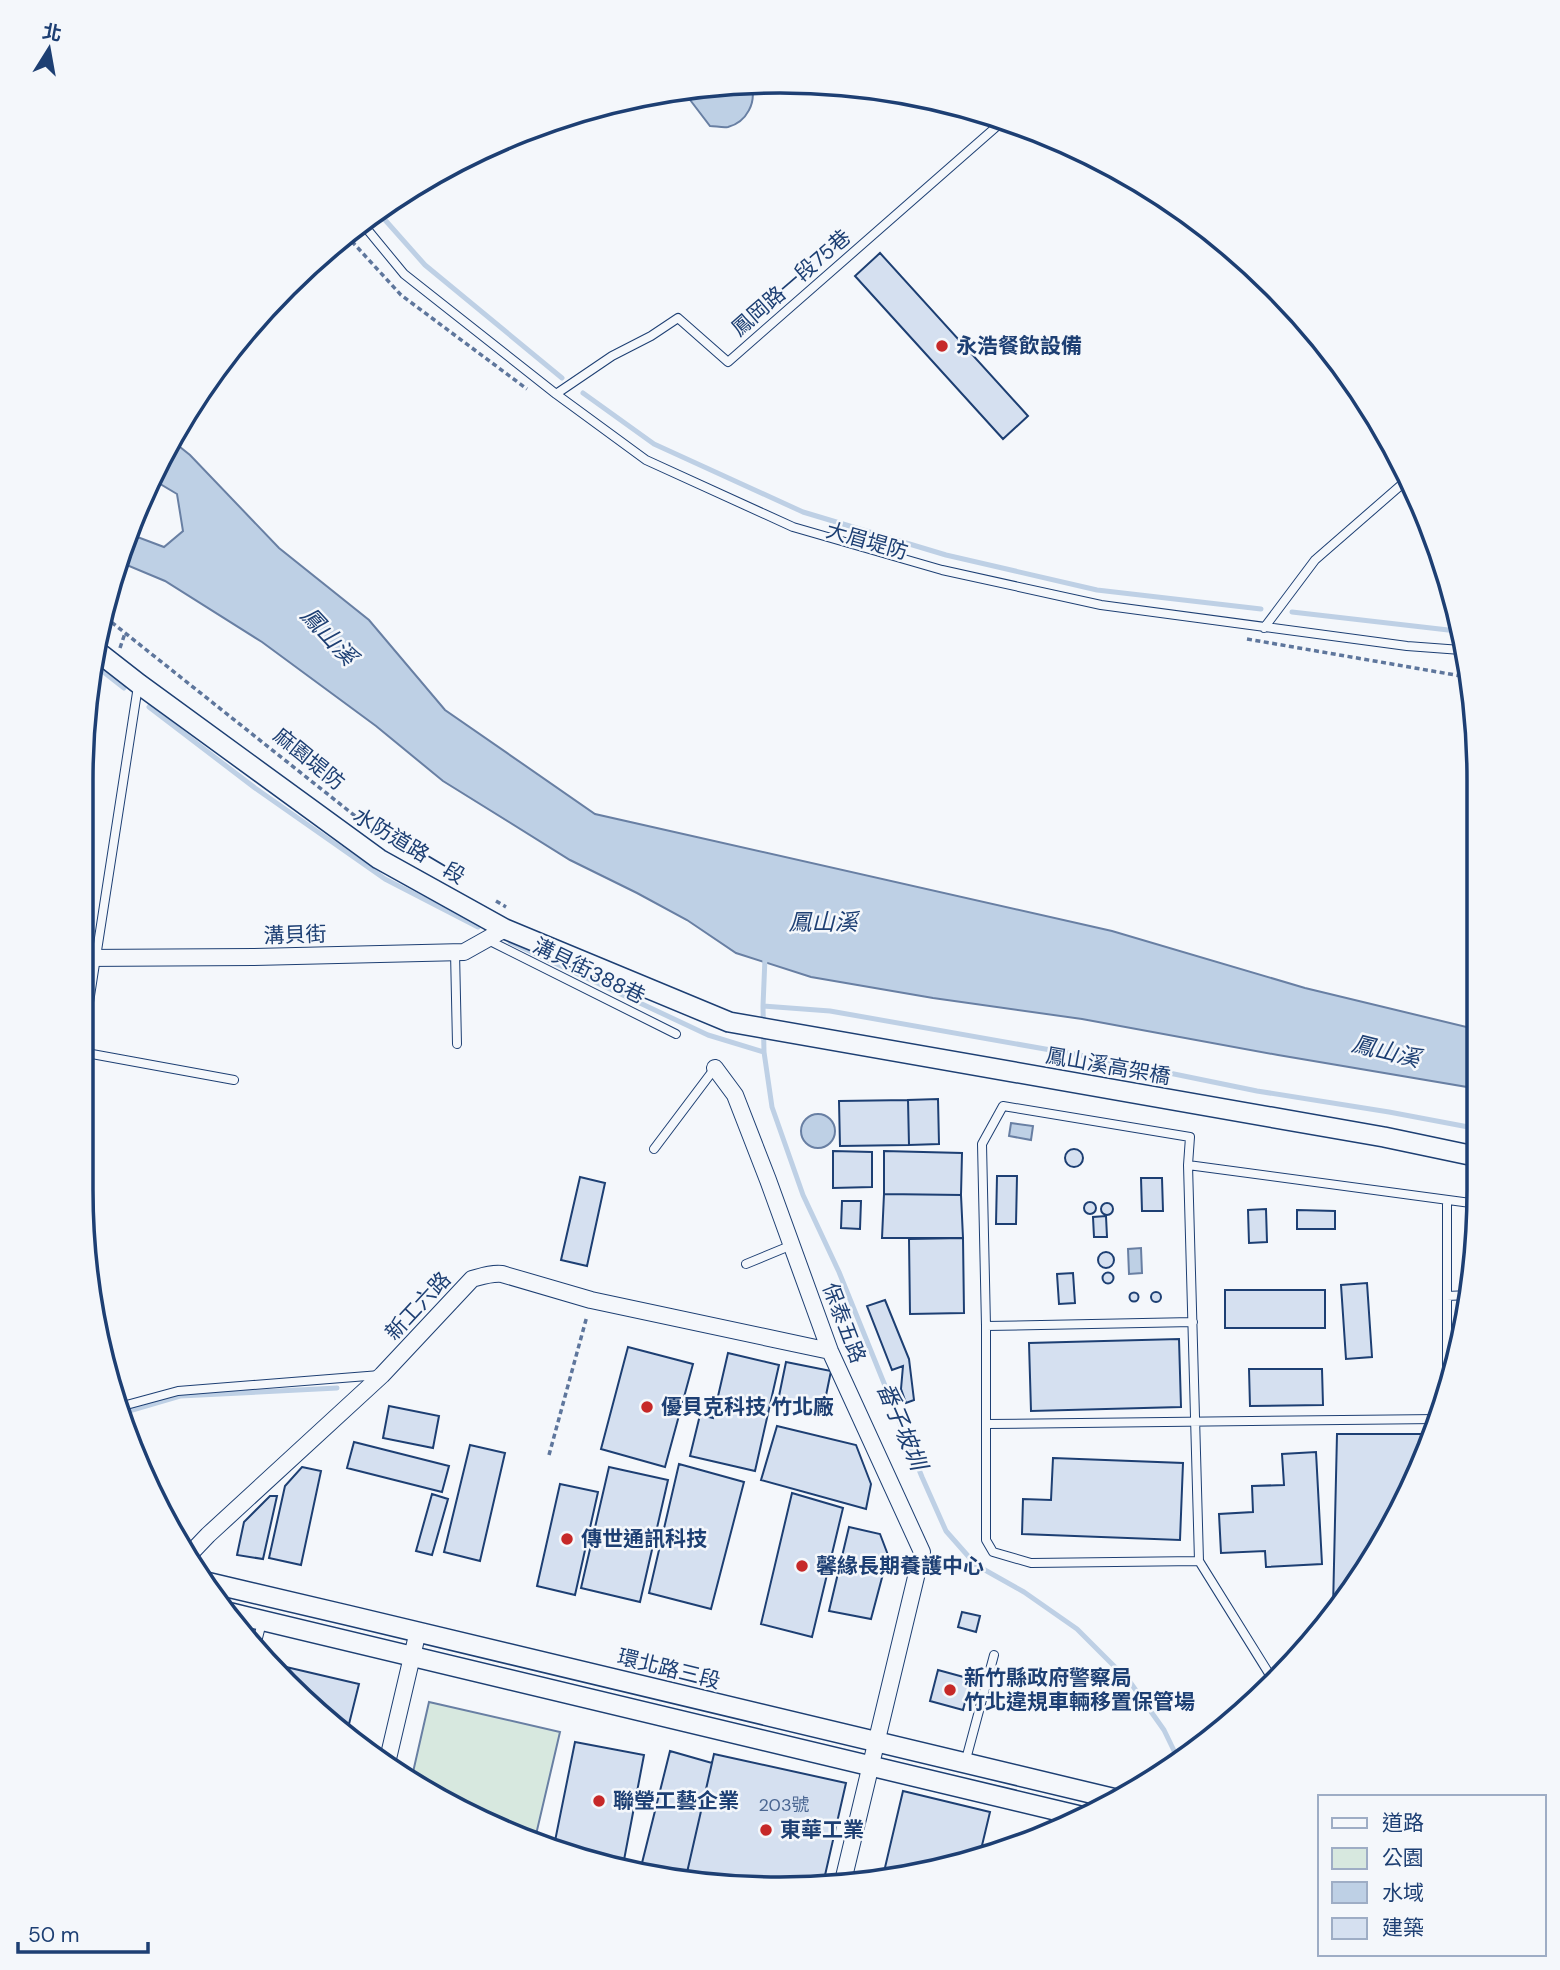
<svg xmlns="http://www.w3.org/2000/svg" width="1560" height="1970" font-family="'DM Sans','Noto Sans TC',sans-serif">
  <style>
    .green { fill: #d7e8df; stroke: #687fa3; stroke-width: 2 }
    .water { fill: #bed0e5; stroke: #687fa3; stroke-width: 2 }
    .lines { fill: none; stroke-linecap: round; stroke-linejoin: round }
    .stream { stroke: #bed0e5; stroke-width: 5 }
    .building { fill: #d5e0f0; stroke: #1d3f73; stroke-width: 2 }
    .service-casing { stroke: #1d3f73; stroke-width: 10 }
    .minor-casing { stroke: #1d3f73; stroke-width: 18 }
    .tertiary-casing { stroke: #1d3f73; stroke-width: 22 }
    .path { stroke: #5e769c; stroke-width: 3.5; stroke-dasharray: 5 3.5; stroke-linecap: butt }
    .service { stroke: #f4f7fb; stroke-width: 8 }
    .minor { stroke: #f4f7fb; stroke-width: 16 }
    .tertiary { stroke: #f4f7fb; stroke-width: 19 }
    .poi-dot { fill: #c62828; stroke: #f4f7fb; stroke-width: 2.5 }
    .labels { text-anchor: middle; stroke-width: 5; stroke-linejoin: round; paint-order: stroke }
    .number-label { font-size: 18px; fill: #4b6792 }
    .street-label { font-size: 21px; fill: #1d3f73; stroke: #f4f7fb }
    .poi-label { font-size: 21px; font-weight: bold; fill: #1d3f73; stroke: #f4f7fb; text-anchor: start }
    .water-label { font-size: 23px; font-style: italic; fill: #1d3f73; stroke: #f4f7fb }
    .rim { fill: none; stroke: #1d3f73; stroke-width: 3.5 }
  </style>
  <rect width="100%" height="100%" fill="#f4f7fb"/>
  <path class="green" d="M429,1702L560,1732L535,1839L431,1796L411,1781Z"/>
  <path class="water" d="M751,84C757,102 747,122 728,127C723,128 715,126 710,126L681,88Z
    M170,439L190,455L279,548L369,620L445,710L595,814L1112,931L1305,988L1479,1030V1089L1278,1055L1082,1019L933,998L811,977L736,953L687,920L637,893L570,860L443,781L376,726L262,642L165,581L117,561L127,533L164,547L183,531L177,494L152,479Z
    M801 1131a17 17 0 1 1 34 0a17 17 0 1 1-34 0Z
    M1011,1123L1033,1126L1031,1140L1009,1136Z
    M1141,1248L1142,1273L1129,1274L1128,1249Z"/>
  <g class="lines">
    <path class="stream" d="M378,212L425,265L562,378
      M583,393L654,444L803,512L946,555L1097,590L1261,609
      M1292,612L1457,631
      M96,666L124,688
      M149,707L255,788L385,879L478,927
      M510,942L708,1035L764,1052
      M765,958L763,1006L764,1052L772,1107L803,1195L839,1272L922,1477L946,1531L976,1565L1024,1592L1077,1629L1130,1682L1164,1730L1179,1761
      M763,1006L830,1011L1096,1058L1257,1091L1389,1112L1479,1129
      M122,1413L180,1396L337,1388"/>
  </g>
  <path class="building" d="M880,253L1028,416L1003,439L855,276Z
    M938,1099L939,1144L909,1145L908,1100Z
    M908,1100L909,1145L840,1146L839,1101Z
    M1065 1158a9 9 0 1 1 18 0a9 9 0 1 1-18 0Z
    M833,1151L872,1152V1187L833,1188Z
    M884,1151L962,1153L961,1195L884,1194Z
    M997,1176H1017L1016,1224H996Z
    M580,1177L605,1183L587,1266L561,1260Z
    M1141,1178H1162L1163,1211H1142Z
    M884,1194L961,1195L963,1238H882Z
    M842,1201H861L860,1229L841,1228Z
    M1084 1208a6 6 0 1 1 12 0a6 6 0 1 1-12 0Z
    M1101 1209a6 6 0 1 1 12 0a6 6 0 1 1-12 0Z
    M1266,1209L1267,1242L1249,1243L1248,1210Z
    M1297,1210L1335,1211V1229H1297Z
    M1106,1216L1107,1237H1094L1093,1217Z
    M963,1238L964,1313L910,1314L909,1239Z
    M1098 1260a8 8 0 1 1 16 0a8 8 0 1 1-16 0Z
    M1473,1252L1470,1285H1468L1467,1253Z
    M1102.5 1278a5.5 5.5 0 1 1 11 0a5.5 5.5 0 1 1-11 0Z
    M1073,1273L1075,1303L1059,1304L1057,1274Z
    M1367,1283L1372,1357L1346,1359L1341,1285Z
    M1225,1290H1325V1328H1225Z
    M1151 1297a5 5 0 1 1 10 0a5 5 0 1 1-10 0Z
    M1129.5 1297a4.5 4.5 0 1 1 9 0a4.5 4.5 0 1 1-9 0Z
    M885,1300L909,1359L914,1400L906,1403L901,1389L903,1366L892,1370L867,1306Z
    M1179,1339L1181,1407L1031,1411L1029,1343Z
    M628,1347L693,1364L665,1467L601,1449Z
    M728,1353L779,1365L755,1471L690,1456L700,1415L713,1418Z
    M786,1362L831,1371L823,1410L778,1401Z
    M1249,1369H1322L1323,1405L1250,1406Z
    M389,1406L439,1416L433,1448L383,1438Z
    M777,1426L856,1445L871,1484L866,1509L761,1480Z
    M1337,1434H1433L1426,1457L1361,1579L1336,1608H1333Z
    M354,1442L449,1466L442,1492L347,1468Z
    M470,1445L505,1453L480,1561L444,1552Z
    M1316,1452L1322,1564L1266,1567L1265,1551L1221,1553L1219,1514L1253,1512L1252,1486L1284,1485L1282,1454Z
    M1053,1458L1183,1463L1180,1540L1022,1534L1023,1499L1051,1500Z
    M679,1464L744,1482L711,1609L649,1593Z
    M302,1467L321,1471L301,1565L269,1558L285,1486Z
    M609,1467L668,1480L640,1602L581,1588Z
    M560,1484L598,1492L575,1595L537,1586Z
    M792,1493L843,1508L812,1637L761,1624Z
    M432,1494L448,1499L432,1555L416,1551Z
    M270,1496H277L263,1559L237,1555L244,1522Z
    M849,1527L880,1534L888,1555L871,1619L829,1611Z
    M962,1612L980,1616L976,1632L958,1627Z
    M269,1663L359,1684L347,1732L286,1685Z
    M938,1670L971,1679L963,1710L930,1701Z
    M575,1742L644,1755L624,1860L554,1846Z
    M670,1751L712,1763L686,1877L640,1871Z
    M714,1754L846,1783L823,1884L780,1889L686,1877Z
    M903,1791L990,1812L979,1858L961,1866L883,1876Z"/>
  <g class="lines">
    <g class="service-casing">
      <path id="service" d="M362,223L404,274L556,394L646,460L793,527L942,570L1101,605L1407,646L1461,650
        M556,394L612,356L651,336L678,318L728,362L1004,120
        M1264,628L1315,560L1408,479
        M486,939L676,1034
        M455,952L457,1044
        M81,1052L234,1080
        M81,1054L138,686
        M654,1149L715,1068
        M1188,1165L1199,1561L1273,1680
        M746,1264L792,1245
        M1447,1296L1469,1295
        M986,1326L1193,1322
        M1447,1388V1200
        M119,1407L178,1391L380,1375
        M987,1424L1438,1419
        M1199,1561L1031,1563L993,1552L986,1540V1326L982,1144L1003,1106L1190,1137L1188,1165L1478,1204
        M256,1646L262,1622
        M965,1763L994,1655"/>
    </g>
    <g class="minor-casing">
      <path id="minor" d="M81,958L254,957L464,952L505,929
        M715,1068L735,1095L768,1180L830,1351L922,1552L843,1881
        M187,1557L208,1535L382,1375L472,1279C483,1276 491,1273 502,1274L591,1300L830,1351
        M387,1763L418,1631"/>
    </g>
    <g class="tertiary-casing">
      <path id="tertiary" d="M98,652L139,684L379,859L505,929L729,1022L1384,1137L1479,1157
        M206,1582C511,1653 815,1728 1120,1800
        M231,1613L1080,1816"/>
    </g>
    <path class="path" d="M346,235L401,295L527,389
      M105,617L374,831
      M1247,639L1467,677
      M120,648L125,633
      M496,901L506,907
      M549,1455L587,1316"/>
    <use href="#service" class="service"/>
    <use href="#minor" class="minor"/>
    <use href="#tertiary" class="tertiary"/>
  </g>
  <g class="poi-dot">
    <circle cx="942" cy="346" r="7"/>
    <circle cx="647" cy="1407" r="7"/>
    <circle cx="567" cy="1539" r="7"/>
    <circle cx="802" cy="1566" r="7"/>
    <circle cx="950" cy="1690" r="7"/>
    <circle cx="599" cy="1801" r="7"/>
    <circle cx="766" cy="1830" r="7"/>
  </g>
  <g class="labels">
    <g class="number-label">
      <text x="784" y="1811">203號</text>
    </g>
    <g class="street-label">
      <text transform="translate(791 283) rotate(-41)" y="7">鳳岡路一段75巷</text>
      <text transform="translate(867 541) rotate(16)" y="7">大眉堤防</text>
      <text transform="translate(309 759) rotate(39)" y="7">麻園堤防</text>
      <text transform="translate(409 846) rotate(31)" y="7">水防道路一段</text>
      <text transform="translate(295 935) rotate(-2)" y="7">溝貝街</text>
      <text transform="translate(589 971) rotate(26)" y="7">溝貝街388巷</text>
      <text transform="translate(1108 1066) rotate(10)" y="7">鳳山溪高架橋</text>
      <text transform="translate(418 1306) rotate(-47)" y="7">新工六路</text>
      <text transform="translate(844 1323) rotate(69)" y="7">保泰五路</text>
      <text transform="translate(669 1669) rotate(14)" y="7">環北路三段</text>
    </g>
    <g class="poi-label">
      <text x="956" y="353">永浩餐飲設備</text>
      <text x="661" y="1414">優貝克科技 竹北廠</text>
      <text x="581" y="1546">傳世通訊科技</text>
      <text x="816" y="1573">馨緣長期養護中心</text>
      <text x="964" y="1685">新竹縣政府警察局<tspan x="964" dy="24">竹北違規車輛移置保管場</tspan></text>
      <text x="613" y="1808">聯瑩工藝企業</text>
      <text x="780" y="1837">東華工業</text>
    </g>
    <g class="water-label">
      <text transform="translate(329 636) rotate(47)" y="8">鳳山溪</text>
      <text x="823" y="930">鳳山溪</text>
      <text transform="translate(1386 1051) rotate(14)" y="8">鳳山溪</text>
      <text transform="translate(902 1426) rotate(67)" y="8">番子坡圳</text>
    </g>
  </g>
  <path d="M0 0H1560V1970H0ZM780 93H780A687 687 0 0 1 1467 780V1190A687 687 0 0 1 780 1877H780A687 687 0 0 1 93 1190V780A687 687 0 0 1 780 93Z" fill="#f4f7fb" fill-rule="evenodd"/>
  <path class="rim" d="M780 93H780A687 687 0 0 1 1467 780V1190A687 687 0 0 1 780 1877H780A687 687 0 0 1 93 1190V780A687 687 0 0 1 780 93Z"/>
  <rect x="1318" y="1795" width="228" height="161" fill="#f4f7fb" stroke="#9eadc5" stroke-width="2"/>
  <rect x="1332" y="1818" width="35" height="10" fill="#f4f7fb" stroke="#9eadc5" stroke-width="2"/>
  <text x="1382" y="1830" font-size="21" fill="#1d3f73">道路</text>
  <rect x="1332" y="1848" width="35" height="21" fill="#d7e8df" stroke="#9eadc5" stroke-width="2"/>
  <text x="1382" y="1865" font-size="21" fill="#1d3f73">公園</text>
  <rect x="1332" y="1882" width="35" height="21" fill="#bed0e5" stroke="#9eadc5" stroke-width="2"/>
  <text x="1382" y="1900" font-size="21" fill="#1d3f73">水域</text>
  <rect x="1332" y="1918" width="35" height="21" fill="#d5e0f0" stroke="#9eadc5" stroke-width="2"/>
  <text x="1382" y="1935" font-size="21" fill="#1d3f73">建築</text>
  <g transform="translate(49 49) rotate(11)" stroke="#f4f7fb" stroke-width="5" paint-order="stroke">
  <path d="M0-5L12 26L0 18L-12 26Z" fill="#1d3f73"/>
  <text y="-10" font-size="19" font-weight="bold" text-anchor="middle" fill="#1d3f73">北</text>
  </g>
  <path d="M18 1942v10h130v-10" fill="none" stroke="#1d3f73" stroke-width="3.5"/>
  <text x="28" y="1942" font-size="21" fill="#1d3f73" stroke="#f4f7fb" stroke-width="5" paint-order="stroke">50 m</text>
</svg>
